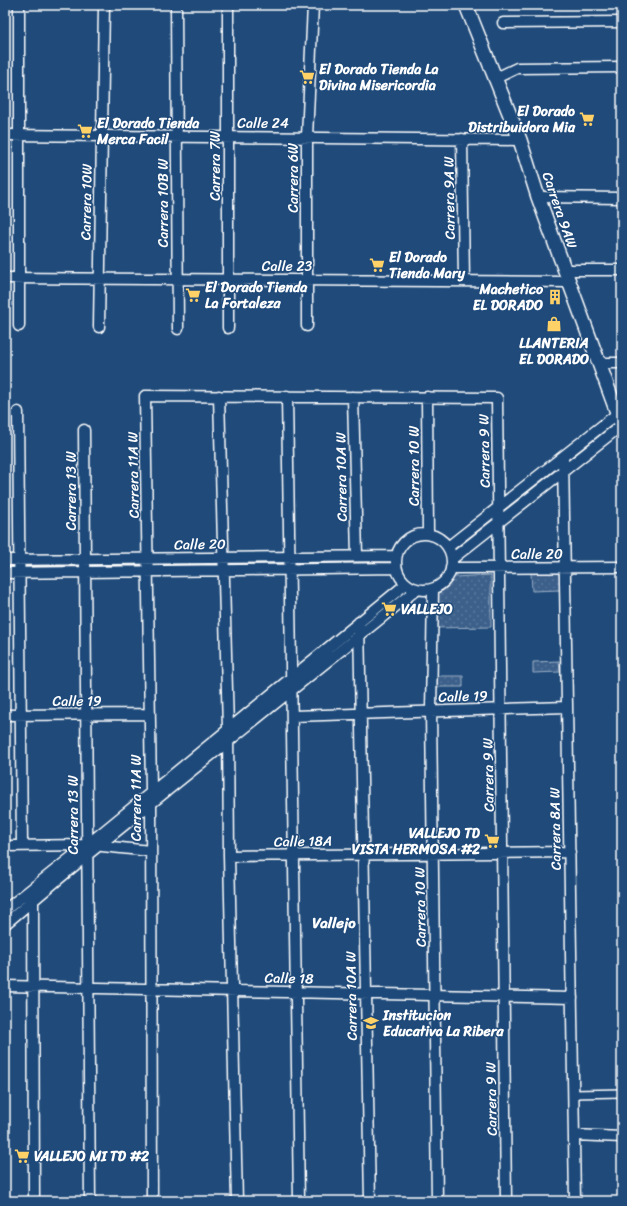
<svg xmlns="http://www.w3.org/2000/svg" width="627" height="1206" font-family="Sriracha,sans-serif">
  <style>
    .grass { fill: url(#grass-dots); stroke: #9eb0c5 }
    .lines { fill: none; stroke-linecap: round; stroke-linejoin: round }
    .pedestrian-casing { stroke: #fff; stroke-width: 10 }
    .minor-casing { stroke: #fff; stroke-width: 13 }
    .secondary-casing { stroke: #fff; stroke-width: 16 }
    .pedestrian { stroke: #1f4a7a; stroke-width: 7 }
    .minor { stroke: #1f4a7a; stroke-width: 10 }
    .secondary { stroke: #1f4a7a; stroke-width: 13 }
    .labels { text-anchor: middle; stroke-width: 3; stroke-linejoin: round; paint-order: stroke }
    .poi-label { font-size: 14px; font-weight: bold; fill: #fff; stroke: #1f4a7a; text-anchor: start }
    .street-label { font-size: 14px; fill: #fff; stroke: #1f4a7a }
    .neighbourhood-label { font-size: 15px; font-weight: bold; fill: #fff; stroke: #1f4a7a }
  </style>
  <defs>
    <pattern id="grass-dots" width="8" height="8" patternUnits="userSpaceOnUse"><rect width="8" height="8" fill="#3c618b"/><path d="M2 2h.1M6 6h.1" fill="none" stroke="#59799c" stroke-width="1.8" stroke-linecap="round"/></pattern>
  </defs>
  <rect width="100%" height="100%" fill="#1f4a7a"/>
  <filter id="ink" filterUnits="userSpaceOnUse"><feTurbulence type="fractalNoise" baseFrequency=".025" numOctaves="2"/><feDisplacementMap in="SourceGraphic" scale="8" xChannelSelector="R" yChannelSelector="G"/><feConvolveMatrix kernelMatrix="1 2 1 2 8 2 1 2 1" color-interpolation-filters="sRGB"/></filter>
  <g filter="url(#ink)">
    <path class="grass" d="M559,571L560,590L532,591L531,572Z
      M491,575V627L434,628V596L446,588L454,577Z
      M559,661L560,672L533,673V662Z
      M433,676H463V687H433Z"/>
    <g class="lines">
      <g class="pedestrian-casing">
        <path id="pedestrian" d="M574,1094L622,1093"/>
      </g>
      <g class="minor-casing">
        <path id="minor" d="M19,5V326
          M176,5L178,329
          M503,23L622,22
          M494,79L517,68L622,67
          M5,135L520,140
          M462,139L464,281
          M538,197L622,198
          M565,270H622
          M5,278L569,282
          M307,326V137L313,5
          M99,327L104,5
          M228,328V5
          M600,363H622
          M219,396L228,728L229,856L237,1201
          M287,396L299,1201
          M353,397L357,556
          M427,397L428,534
          M18,412L22,846
          M84,430L90,1201
          M563,457L575,1201
          M396 562a28 28 0 1 1 56 0a28 28 0 1 1-56 0Z
          M448,547L617,414
          M452,559L622,425
          M5,560L396,556
          M451,568L622,567
          M5,573L396,568
          M433,589L431,711L437,1201
          M359,622L370,1201
          M5,715L149,714
          M293,716L567,707
          M5,846L87,845
          M102,846L150,851
          M229,856L570,852
          M33,897L34,1201
          M5,910L87,845L406,584
          M5,924L87,855L417,589
          M5,986L572,998
          M574,1135L622,1137
          M152,1201L151,791L145,396L497,398L506,1201"/>
      </g>
      <g class="secondary-casing">
        <path id="secondary" d="M466,5L520,140L538,197L622,426"/>
      </g>
      <use href="#pedestrian" class="pedestrian"/>
      <use href="#minor" class="minor"/>
      <use href="#secondary" class="secondary"/>
    </g>
  </g>
  <defs>
    <g id="supermarket-bare" transform="scale(1.2)"><path d="M-6-5.5h2.5l.6 2H6L4.5 2H-2.5L-4.4-4H-6ZM-1.5 3.2a1.3 1.3 0 1 0 .1 0ZM3 3.2a1.3 1.3 0 1 0 .1 0Z" fill="#ffd166" stroke="#1f4a7a" stroke-width="2.5" paint-order="stroke"/></g>
    <g id="building-bare" transform="scale(1.2)"><path d="M-4-6H4V6H1V3H-1V6H-4ZM-2.5-4.3h1.7v1.8h-1.7ZM.8-4.3h1.7v1.8H.8ZM-2.5-1h1.7V.8h-1.7ZM.8-1h1.7V.8H.8Z" fill="#ffd166" stroke="#1f4a7a" stroke-width="2.5" paint-order="stroke"/></g>
    <g id="shop-bare" transform="scale(1.2)"><path d="M-5-2.5h2.3a2.7 3.5 0 0 1 5.4 0H5L5.5 6h-11ZM-1.5-2.5h3a1.5 2.3 0 0 0-3 0Z" fill="#ffd166" stroke="#1f4a7a" stroke-width="2.5" paint-order="stroke"/></g>
    <g id="school-bare" transform="scale(1.2)"><path d="M0-5L7-2L0 1L-7-2ZM-4 1L0 2.5L4 1V4Q0 6-4 4Z" fill="#ffd166" stroke="#1f4a7a" stroke-width="2.5" paint-order="stroke"/></g>
  </defs>
  <g fill-rule="evenodd">
    <use href="#supermarket-bare" x="307" y="77"/>
    <use href="#supermarket-bare" x="587" y="119"/>
    <use href="#supermarket-bare" x="85" y="131"/>
    <use href="#supermarket-bare" x="377" y="265"/>
    <use href="#supermarket-bare" x="193" y="295"/>
    <use href="#building-bare" x="555" y="297"/>
    <use href="#shop-bare" x="554" y="324"/>
    <use href="#supermarket-bare" x="389" y="609"/>
    <use href="#supermarket-bare" x="492" y="841"/>
    <use href="#school-bare" x="371" y="1023"/>
    <use href="#supermarket-bare" x="22" y="1156"/>
  </g>
  <g class="labels">
    <g class="poi-label">
      <text x="319" y="74">El Dorado Tienda La<tspan x="319" dy="16">Divina Misericordia</tspan></text>
      <text x="575" y="116" text-anchor="end">El Dorado<tspan x="575" dy="16">Distribuidora Mia</tspan></text>
      <text x="97" y="128">El Dorado Tienda<tspan x="97" dy="16">Merca Facil</tspan></text>
      <text x="389" y="262">El Dorado<tspan x="389" dy="16">Tienda Mary</tspan></text>
      <text x="205" y="292">El Dorado Tienda<tspan x="205" dy="16">La Fortaleza</tspan></text>
      <text x="543" y="294" text-anchor="end">Machetico<tspan x="543" dy="16">EL DORADO</tspan></text>
      <text x="554" y="348" text-anchor="middle">LLANTERIA<tspan x="554" dy="16">EL DORADO</tspan></text>
      <text x="401" y="614">VALLEJO</text>
      <text x="480" y="838" text-anchor="end">VALLEJO TD<tspan x="480" dy="16">VISTA HERMOSA #2</tspan></text>
      <text x="383" y="1020">Institucion<tspan x="383" dy="16">Educativa La Ribera</tspan></text>
      <text x="34" y="1161">VALLEJO MI TD #2</text>
    </g>
    <g class="street-label">
      <text x="263" y="128">Calle 24</text>
      <text transform="translate(215 166) rotate(-90)" y="5">Carrera 7W</text>
      <text transform="translate(293 178) rotate(-90)" y="5">Carrera 6W</text>
      <text transform="translate(449 198) rotate(-91)" y="5">Carrera 9A W</text>
      <text transform="translate(86 202) rotate(-89)" y="5">Carrera 10W</text>
      <text transform="translate(163 203) rotate(-90)" y="5">Carrera 10B W</text>
      <text transform="translate(560 210) rotate(71)" y="5">Carrera 9AW</text>
      <text x="287" y="271">Calle 23</text>
      <text transform="translate(484 451) rotate(-91)" y="5">Carrera 9 W</text>
      <text transform="translate(414 466) rotate(-90)" y="5">Carrera 10 W</text>
      <text transform="translate(133 475) rotate(-91)" y="5">Carrera 11A W</text>
      <text transform="translate(341 477) rotate(-91)" y="5">Carrera 10A W</text>
      <text transform="translate(71 491) rotate(-90)" y="5">Carrera 13 W</text>
      <text transform="translate(200 544) rotate(-1)" y="5">Calle 20</text>
      <text x="537" y="559">Calle 20</text>
      <text transform="translate(463 696) rotate(-2)" y="5">Calle 19</text>
      <text x="77" y="706">Calle 19</text>
      <text transform="translate(488 775) rotate(-91)" y="5">Carrera 9 W</text>
      <text transform="translate(136 798) rotate(-90)" y="5">Carrera 11A W</text>
      <text transform="translate(73 815) rotate(-90)" y="5">Carrera 13 W</text>
      <text transform="translate(555 829) rotate(-91)" y="5">Carrera 8A W</text>
      <text transform="translate(303 841) rotate(-1)" y="5">Calle 18A</text>
      <text transform="translate(420 907) rotate(-91)" y="5">Carrera 10 W</text>
      <text transform="translate(289 978) rotate(1)" y="5">Calle 18</text>
      <text transform="translate(351 996) rotate(-91)" y="5">Carrera 10A W</text>
      <text transform="translate(491 1099) rotate(-91)" y="5">Carrera 9 W</text>
    </g>
    <g class="neighbourhood-label">
      <text x="334" y="928">Vallejo</text>
    </g>
  </g>
  <rect width="627" height="1206" fill="none" stroke="#1f4a7a" stroke-width="20"/>
  <rect x="10" y="10" width="607" height="1186" fill="none" stroke="#fff" stroke-width="1.5" filter="url(#ink)"/>
</svg>
